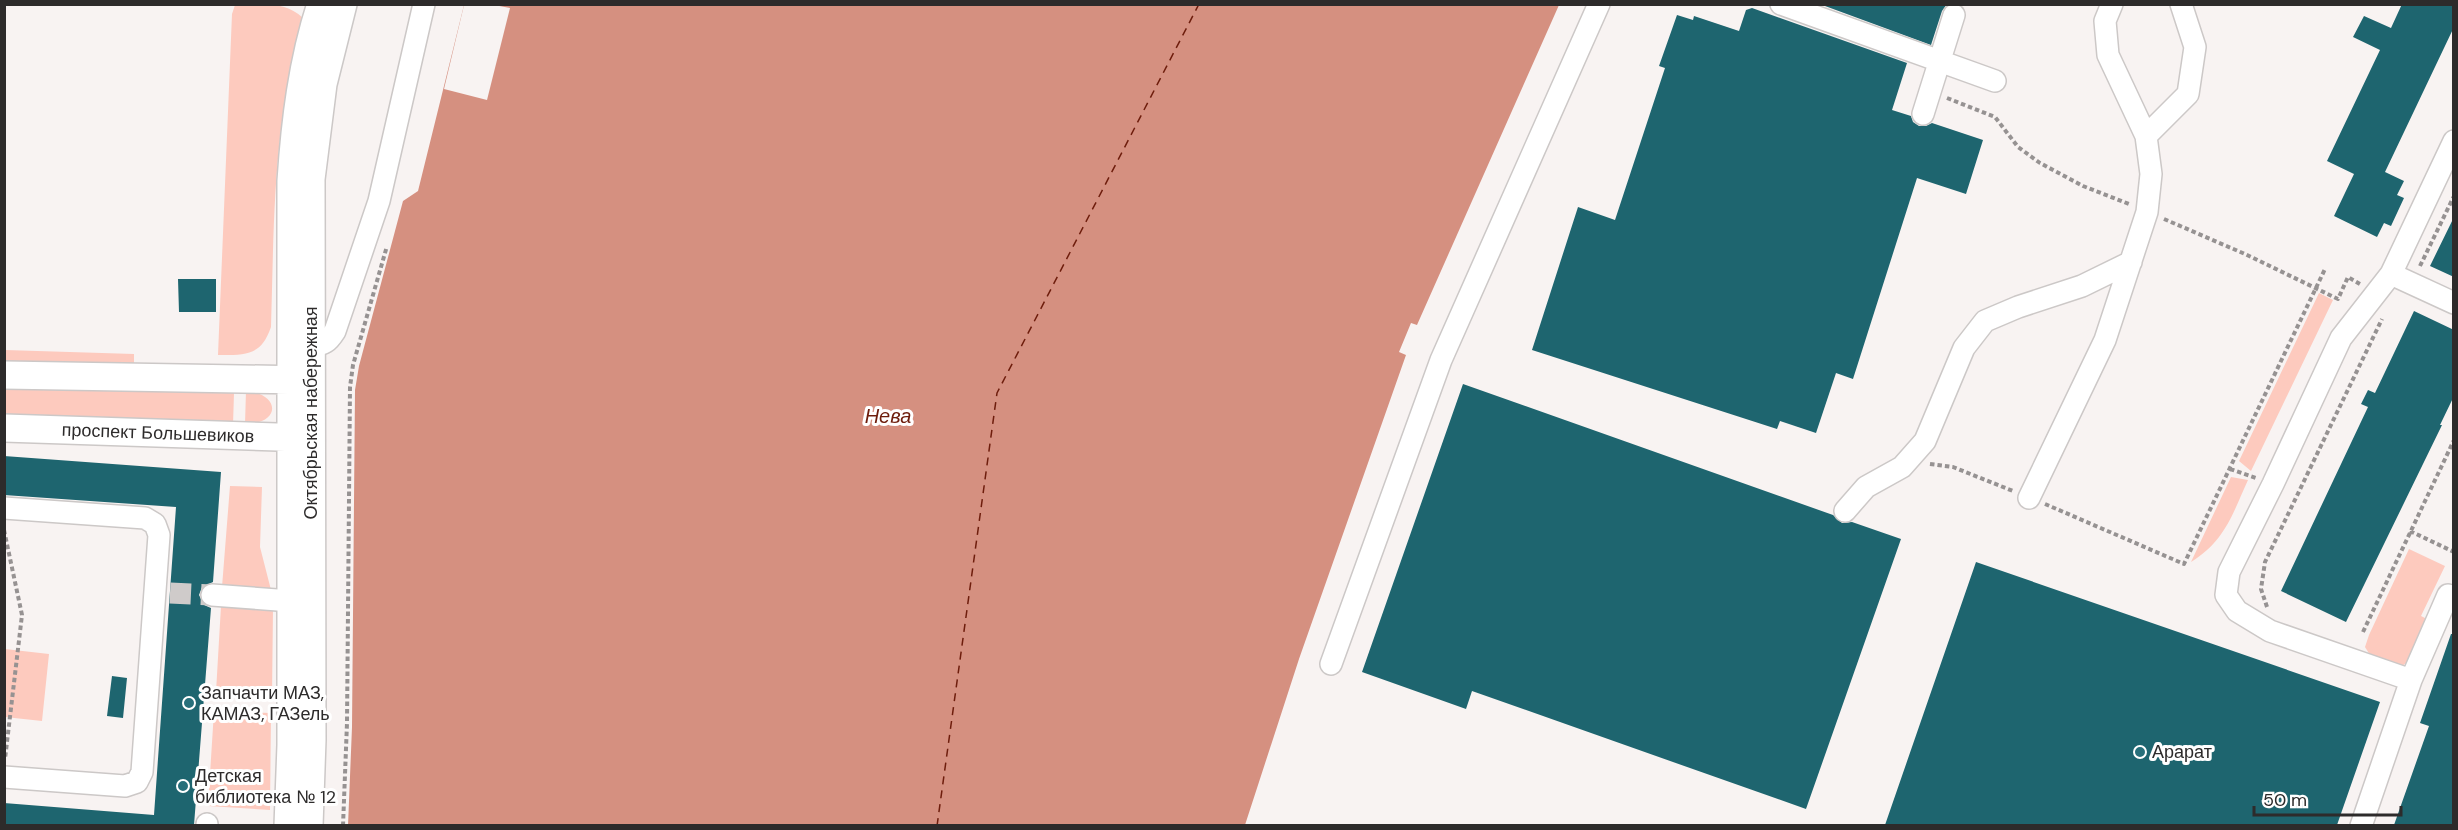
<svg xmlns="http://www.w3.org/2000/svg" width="2458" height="830" font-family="'DM Sans',sans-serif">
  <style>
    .green { fill: #fdcabe }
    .water { fill: #d59080 }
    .pier { fill: #f8f3f2 }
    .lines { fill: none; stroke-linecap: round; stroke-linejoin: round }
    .ferry { stroke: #6e1d0c; stroke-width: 1.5; stroke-dasharray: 8 6; stroke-linecap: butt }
    .building { fill: #1e656f }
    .minor-tunnel { stroke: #cfcbca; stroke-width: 21; stroke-dasharray: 21 10; stroke-linecap: butt }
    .minor-casing { stroke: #ccc8c7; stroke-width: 24 }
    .major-casing { stroke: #ccc8c7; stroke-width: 30 }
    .path { stroke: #969292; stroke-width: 4; stroke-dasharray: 4.5 3; stroke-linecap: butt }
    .minor { stroke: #fff; stroke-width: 21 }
    .major { stroke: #fff; stroke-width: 27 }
    .poi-dot { fill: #276f7a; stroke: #fff; stroke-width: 2 }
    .labels { text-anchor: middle; stroke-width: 6; stroke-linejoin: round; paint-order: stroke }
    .street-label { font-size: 18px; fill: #2d2b2b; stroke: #fff }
    .poi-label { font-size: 18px; fill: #2d2b2b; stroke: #fff; text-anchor: start }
    .water-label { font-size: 20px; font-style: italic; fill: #6e1d0c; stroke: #fff }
  </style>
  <rect width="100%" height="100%" fill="#f8f3f2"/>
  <path class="green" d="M235,5C260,5 284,0 303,18C294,55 286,92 281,130C273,195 273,261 271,327C261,356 246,355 218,355L232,14Z
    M2319,293L2333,300L2251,471L2239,461Z
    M5,350L134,354V365L5,362Z
    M5,387L234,393L233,425L5,418Z
    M246,391C281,394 281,424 245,424Z
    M2231,477L2248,480C2232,515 2225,541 2191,562Z
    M230,486L262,487L260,547L271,590L222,587Z
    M2409,549L2445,566L2421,616L2427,619L2409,661L2402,666L2370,655L2365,647L2369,635Z
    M221,606L273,608L272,697L216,692Z
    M5,649L49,654L42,721L5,717Z
    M214,711L271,713L270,810L208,806Z"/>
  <path class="water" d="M464,5H1559L1417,325L1411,323L1399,352L1406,355L1299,659L1245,825L348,826L352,727L355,390L359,366L403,201L418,191Z"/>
  <path class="pier" d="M464,5H494L510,8L487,100L444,89Z"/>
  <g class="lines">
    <path class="ferry" d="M937,826L997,393L1199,4"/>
  </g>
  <path class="building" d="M1825,4H1947L1942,11L1931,45L1825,6Z
    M2402,4H2454V27L2385,172L2404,181L2397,195L2404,198L2391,226L2384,223L2377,237L2334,216L2354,174L2327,161L2380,50L2353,37L2364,16L2391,28Z
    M1752,8L1907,63L1892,110L1911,116L1913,122L1919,126H1926L1932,123L1983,140L1966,194L1917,178L1853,379L1836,373L1816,433L1780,421L1777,429L1532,350L1578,207L1615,220L1665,68L1659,66L1677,15L1693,20L1694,16L1739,31L1746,10Z
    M2454,217V277L2430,266Z
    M178,279H216V312H179Z
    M2414,311L2454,330V396L2440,425H2442L2346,622L2281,591L2368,407L2361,404L2368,390L2375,393Z
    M1463,384L1833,515L1842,523L1852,522L1901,539L1806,809L1472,691L1466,709L1362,672Z
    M4,456L221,472L213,582L202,587L199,595L204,605L211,608L194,825H4V803L154,815L176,507L4,495Z
    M1976,562L2380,702L2337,825H1885Z
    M2451,634H2454V825H2394L2429,726L2420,723Z
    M112,676L127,678L123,718L107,716Z"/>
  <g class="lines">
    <path class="minor-tunnel" d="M170,593L212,595"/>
    <g class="minor-casing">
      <path id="minor" d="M1781,4L1995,81
        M1923,114L1954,15
        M2146,136L2188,94L2195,47L2181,4
        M2391,274L2454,303
        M311,346C324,345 328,342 335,331L379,201L424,4
        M2029,498L2105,340L2147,212L2151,174L2146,136L2108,55L2105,21L2112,4
        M4,508L145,518L155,524L159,535L142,772L137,782L125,786L4,777
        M1845,511L1866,487L1902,467L1925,441L1964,348L1985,321L2018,307L2082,286L2131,262
        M212,595L291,601
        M1331,664L1441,360L1599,4
        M2411,680L2270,631L2237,611L2226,595L2229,572L2273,484L2341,338L2391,274L2454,141
        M207,826V824
        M2361,826L2411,680L2448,595L2454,598"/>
    </g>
    <g class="major-casing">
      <path id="major" d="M4,375L307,380
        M4,428L309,438
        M288,826L291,745V181C295,122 302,62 321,4
        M309,826L312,740L311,179L323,84L343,4"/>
    </g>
    <path class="path" d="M1947,98L1995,117L2018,147L2040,163L2083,186L2129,204
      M2164,219L2245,254L2338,299L2348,277L2360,284
      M2420,266L2454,196
      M1930,464L1953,467L2013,491
      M2230,469L2256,478
      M2045,504L2184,564L2325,269
      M4,530L22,615L5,759
      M2410,531L2454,552
      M2267,607L2261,589L2265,562L2382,319
      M2363,632L2454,440
      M343,826L347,723L350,387L353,365L387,246"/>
    <use href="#minor" class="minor"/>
    <use href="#major" class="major"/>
  </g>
  <g class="poi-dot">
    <circle cx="189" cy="703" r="6"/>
    <circle cx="2140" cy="752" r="6"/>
    <circle cx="183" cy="786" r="6"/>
  </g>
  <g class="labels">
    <g class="street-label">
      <text transform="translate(311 413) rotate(-90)" y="6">Октябрьская набережная</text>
      <text transform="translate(158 433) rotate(2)" y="6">проспект Большевиков</text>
    </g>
    <g class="poi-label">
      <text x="201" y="699">Запчачти МАЗ,<tspan x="201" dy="21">КАМАЗ, ГАЗель</tspan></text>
      <text x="2152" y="758">Арарат</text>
      <text x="195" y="782">Детская<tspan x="195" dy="21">библиотека № 12</tspan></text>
    </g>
    <g class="water-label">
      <text x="888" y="423">Нева</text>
    </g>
  </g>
  <rect width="2458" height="830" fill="none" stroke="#2d2b2b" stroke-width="12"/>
  <path d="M2254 806v9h147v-9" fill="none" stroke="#2d2b2b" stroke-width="3"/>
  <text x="2263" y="806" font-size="18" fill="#2d2b2b" stroke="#ffffff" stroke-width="4.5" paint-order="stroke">50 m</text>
</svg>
